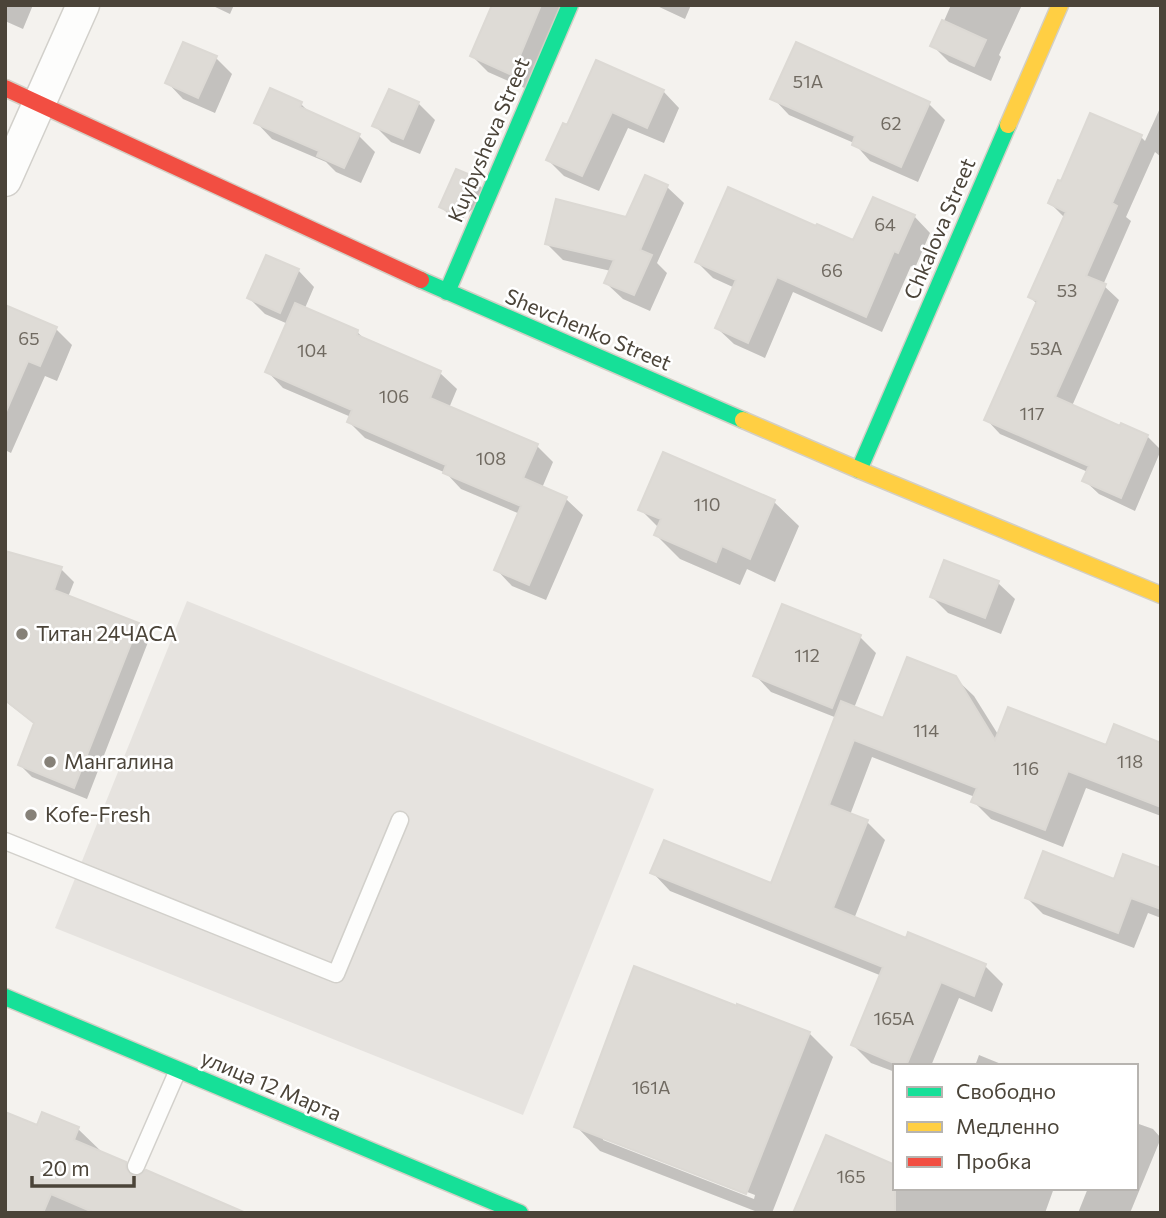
<svg xmlns="http://www.w3.org/2000/svg" width="1166" height="1218" font-family="Commissioner,sans-serif">
  <style>
    .parking { fill: #e6e3df }
    .shadow { fill: #0003; fill-rule: evenodd }
    .building { fill: #dedbd6; stroke: #dcd9d4; stroke-width: 2 }
    .lines { fill: none; stroke-linecap: round; stroke-linejoin: round }
    .lane-casing { stroke: #d2d0cb; stroke-width: 19 }
    .street-casing { stroke: #d2d0cb; stroke-width: 35 }
    .fast-casing { stroke: #d3cfc5; stroke-width: 19 }
    .slow-casing { stroke: #d3cfc5; stroke-width: 19 }
    .jam-casing { stroke: #d3cfc5; stroke-width: 19 }
    .lane { stroke: #fdfdfc; stroke-width: 16 }
    .street { stroke: #fdfdfc; stroke-width: 32 }
    .fast { stroke: #16e098; stroke-width: 16 }
    .slow { stroke: #ffcf43; stroke-width: 16 }
    .jam { stroke: #f24e42; stroke-width: 16 }
    .poi-dot { fill: #868178; stroke: #fff; stroke-width: 2.5 }
    .labels { text-anchor: middle; stroke-width: 5; stroke-linejoin: round; paint-order: stroke }
    .number-label { font-size: 18px; fill: #706a61 }
    .street-label { font-size: 21px; fill: #4b4439; stroke: #fff }
    .poi-label { font-size: 21px; fill: #4b4439; stroke: #fff; text-anchor: start }
  </style>
  <rect width="100%" height="100%" fill="#f4f2ee"/>
  <path class="parking" d="M187,601L654,789L523,1115L55,928Z"/>
  <path class="shadow" d="M5,5H33L23,29L5,21Z
    M211,5H234L230,14Z
    M495,5H565L529,90L488,72L472,56Z
    M655,5H691L685,19Z
    M951,5H1022L999,55L1001,57L991,81L949,62L933,46Z
    M216,58L232,74L215,113L183,99L167,82Z
    M271,90L301,104L312,115L359,136L375,152L361,183L336,172L326,162L272,139L256,122Z
    M663,91L679,108L664,143L628,128L599,191L564,176L548,160L568,127Z
    M773,98L929,104L945,120L918,182L870,161L854,143L789,115Z
    M418,103L435,120L420,154L391,142L374,125Z
    M1161,106V157L1155,152L1126,217L1131,221L1103,285L1119,300L1072,406L1120,428L1147,436L1161,450L1135,511L1099,494L1084,480L1088,472L1000,434L986,419L1037,304L1030,297L1065,218L1050,203L1062,183L1091,115L1141,137L1145,141Z
    M645,177L667,187L684,203L657,263L667,273L650,311L623,299L606,283L611,271L563,260L547,244L627,219Z
    M472,178L488,194L458,223L441,207Z
    M914,216L930,233L915,268L911,266L882,332L793,292L765,358L734,344L717,328L735,288L713,278L697,262L854,242Z
    M298,270L314,287L305,308L357,332L367,341L440,373L457,389L449,408L537,446L553,462L542,488L566,499L583,515L546,600L512,586L496,569L520,514L461,489L446,473L365,438L349,422L351,417L283,388L267,371L288,324L265,314L249,298Z
    M5,313L56,329L72,345L57,381L45,376L11,453L5,450Z
    M664,455L774,502L799,526L775,582L747,569L740,585L680,559L656,535L659,528L640,509Z
    M5,552L61,569L74,582L68,597L138,624L150,637L87,799L32,777L20,765L35,724L5,701Z
    M945,562L998,583L1015,599L1001,634L948,613L932,597Z
    M860,637L876,653L854,708L884,720L955,678L974,696L999,736L1107,747L1161,745V816L1086,788L1063,847L991,819L973,801L975,797L872,757L850,815L867,822L885,840L854,919L907,940L909,934L985,966L1003,984L992,1012L959,998L931,1066H895V1072L871,1063L853,1045L882,976L670,891L653,873L772,885L837,718L771,692L755,675Z
    M1161,863V918L1148,913L1134,948L1043,914L1027,898L1115,881L1159,869Z
    M809,1033L833,1057L772,1213H760L600,1151L576,1126ZM603,1136L755,1195L754,1199L603,1140Z
    M979,1055L1006,1066H975Z
    M1136,1123L1153,1129L1161,1138L1130,1213H1078L1088,1188H1136Z
    M38,1127L78,1129L105,1155L125,1164L139,1178L243,1213H5Z
    M895,1188H1054L1045,1213H795Z"/>
  <path class="building" d="M492,5H541L512,75L470,56Z
    M942,20L986,40L974,66L930,46Z
    M183,42L217,56L198,98L165,83Z
    M796,42L930,102L901,167L852,145L855,136L770,99Z
    M596,60L664,90L647,128L612,112L582,176L546,160L563,123L567,125Z
    M270,88L302,102L300,107L360,134L344,168L317,156L319,151L254,123Z
    M389,89L419,102L403,139L372,126Z
    M1090,113L1142,135L1112,203L1117,206L1086,276L1106,284L1055,397L1120,426L1121,423L1148,435L1121,498L1082,481L1089,466L984,420L1037,301L1028,297L1066,212L1048,203L1058,180L1061,181Z
    M456,169L473,176L456,215L439,207Z
    M645,175L668,185L640,250L652,255L634,295L604,283L614,260L545,244L556,199L626,217Z
    M728,187L816,226L817,224L853,240L873,197L915,215L898,253L894,251L866,317L777,277L748,343L715,328L736,280L695,262Z
    M266,255L299,269L280,313L247,298Z
    M295,303L358,330L357,335L441,371L430,398L538,444L523,478L567,497L529,585L494,570L521,506L443,473L446,465L347,422L352,410L265,372Z
    M5,305L57,327L40,366L28,361L5,414Z
    M663,452L775,500L750,559L722,546L716,562L654,535L661,519L638,510Z
    M5,551L62,567L54,590L139,623L74,788L18,765L34,723L5,700Z
    M944,560L999,581L985,618L930,597Z
    M782,604L861,635L832,708L753,676Z
    M907,657L956,676L995,740L1008,707L1106,745L1114,724L1161,743V807L1068,771L1045,830L971,802L977,788L854,740L829,805L868,820L833,908L906,938L908,932L986,964L974,996L941,982L906,1066H901L851,1045L883,967L650,873L664,840L771,883L841,701L883,718Z
    M1043,851L1114,879L1123,854L1161,868V909L1131,898L1118,933L1025,898Z
    M634,966L737,1006V1004L810,1032L746,1194L574,1127Z
    M5,1112L37,1125L42,1112L79,1127L74,1140L126,1162V1168L131,1175L138,1176L146,1170L246,1213H95L51,1194L43,1213H5Z
    M826,1135L895,1165V1213H793Z"/>
  <g class="lines">
    <g class="lane-casing">
      <path id="lane" d="M5,841L336,974L400,820
        M136,1166L178,1070"/>
    </g>
    <g class="street-casing">
      <path id="street" d="M5,180L83,5"/>
    </g>
    <g class="fast-casing">
      <path id="fast" d="M421,280L743,420
        M447,292L570,5
        M859,470L1008,125
        M5,997L520,1213"/>
    </g>
    <g class="slow-casing">
      <path id="slow" d="M1008,125L1060,5
        M743,420L859,470L1161,595"/>
    </g>
    <g class="jam-casing">
      <path id="jam" d="M5,88L421,280"/>
    </g>
    <use href="#lane" class="lane"/>
    <use href="#street" class="street"/>
    <use href="#fast" class="fast"/>
    <use href="#slow" class="slow"/>
    <use href="#jam" class="jam"/>
  </g>
  <g class="poi-dot">
    <circle cx="22" cy="634" r="7"/>
    <circle cx="50" cy="762" r="7"/>
    <circle cx="31" cy="815" r="7"/>
  </g>
  <g class="labels">
    <g class="number-label">
      <text x="808" y="88">51А</text>
      <text x="891" y="130">62</text>
      <text x="885" y="231">64</text>
      <text x="832" y="277">66</text>
      <text x="1067" y="297">53</text>
      <text x="29" y="345">65</text>
      <text x="1046" y="355">53А</text>
      <text x="312" y="357">104</text>
      <text x="394" y="403">106</text>
      <text x="1032" y="420">117</text>
      <text x="491" y="465">108</text>
      <text x="707" y="511">110</text>
      <text x="807" y="662">112</text>
      <text x="926" y="737">114</text>
      <text x="1130" y="768">118</text>
      <text x="1026" y="775">116</text>
      <text x="894" y="1025">165А</text>
      <text x="651" y="1094">161А</text>
      <text x="851" y="1183">165</text>
    </g>
    <g class="street-label">
      <text transform="translate(489 140) rotate(-67)" y="7">Kuybysheva Street</text>
      <text transform="translate(940 229) rotate(-67)" y="7">Chkalova Street</text>
      <text transform="translate(588 330) rotate(23)" y="7">Shevchenko Street</text>
      <text transform="translate(271 1086) rotate(23)" y="7">улица 12 Марта</text>
    </g>
    <g class="poi-label">
      <text x="36" y="641">Титан 24ЧАСА</text>
      <text x="64" y="769">Мангалина</text>
      <text x="45" y="822">Kofe-Fresh</text>
    </g>
  </g>
  <rect width="1166" height="1218" fill="none" stroke="#4b4439" stroke-width="14"/>
  <rect x="893" y="1064" width="245" height="126" fill="#ffffff" stroke="#b7b4b0" stroke-width="2"/>
  <rect x="907" y="1087" width="35" height="10" fill="#16e098" stroke="#b7b4b0" stroke-width="2"/>
  <text x="956" y="1099" font-size="21" fill="#4b4439">Свободно</text>
  <rect x="907" y="1122" width="35" height="10" fill="#ffcf43" stroke="#b7b4b0" stroke-width="2"/>
  <text x="956" y="1134" font-size="21" fill="#4b4439">Медленно</text>
  <rect x="907" y="1157" width="35" height="10" fill="#f24e42" stroke="#b7b4b0" stroke-width="2"/>
  <text x="956" y="1169" font-size="21" fill="#4b4439">Пробка</text>
  <path d="M32 1176v10h102v-10" fill="none" stroke="#4b4439" stroke-width="3.5"/>
  <text x="42" y="1176" font-size="21" fill="#4b4439" stroke="#ffffff" stroke-width="5" paint-order="stroke">20 m</text>
</svg>
